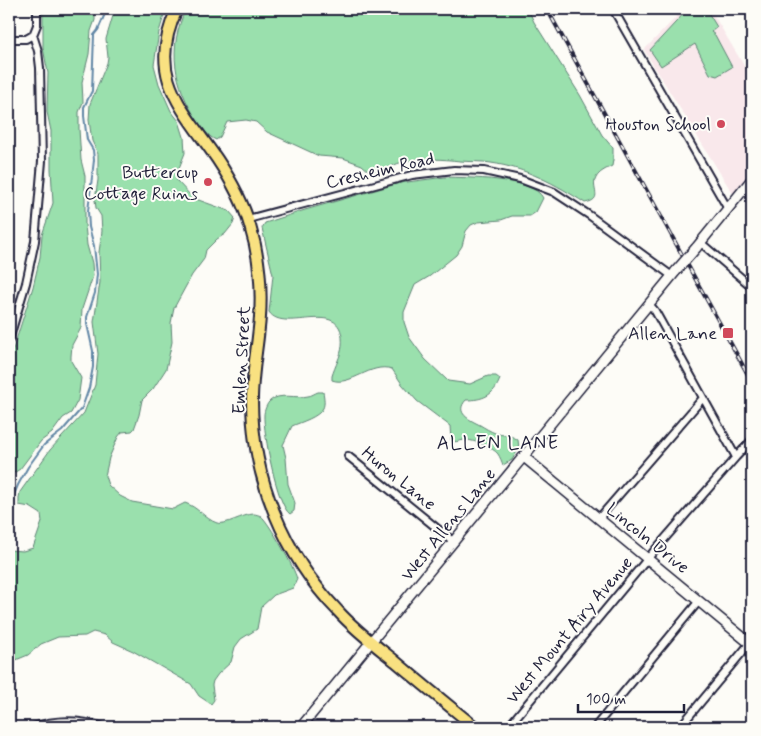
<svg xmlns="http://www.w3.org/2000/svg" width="761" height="736" font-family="Mynerve,sans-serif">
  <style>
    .built { fill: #f9e8eb }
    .green { fill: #9ae0ad; stroke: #5e8174 }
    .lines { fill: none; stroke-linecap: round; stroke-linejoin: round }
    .stream { stroke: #6186a5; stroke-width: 2 }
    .street-casing { stroke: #22223b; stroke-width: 10 }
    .secondary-casing { stroke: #22223b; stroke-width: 12 }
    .primary-casing { stroke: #22223b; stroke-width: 14 }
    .street { stroke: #fdfcf7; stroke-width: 6 }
    .secondary { stroke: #fdfcf7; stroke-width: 9 }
    .primary { stroke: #f9e181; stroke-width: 10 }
    .rail-casing { stroke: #22223b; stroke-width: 4 }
    .rail { stroke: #fdfcf7; stroke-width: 2; stroke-dasharray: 5.5; stroke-linecap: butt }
    .secondary-bridge-casing { stroke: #22223b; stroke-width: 12; stroke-linecap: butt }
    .secondary-bridge { stroke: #fdfcf7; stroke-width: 9 }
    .poi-dot { fill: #d1495b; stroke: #fdfcf7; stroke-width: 2 }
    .labels { text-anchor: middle; stroke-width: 4; stroke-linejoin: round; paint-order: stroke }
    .poi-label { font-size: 18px; fill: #22223b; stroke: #fdfcf7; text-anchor: end }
    .street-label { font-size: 18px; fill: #22223b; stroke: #fdfcf7 }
    .neighbourhood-label { font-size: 19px; letter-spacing: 1px; fill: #22223b; stroke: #fdfcf7 }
  </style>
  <rect width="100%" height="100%" fill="#fdfcf7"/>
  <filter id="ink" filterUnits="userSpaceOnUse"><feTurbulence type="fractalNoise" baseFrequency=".02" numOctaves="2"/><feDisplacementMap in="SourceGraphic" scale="10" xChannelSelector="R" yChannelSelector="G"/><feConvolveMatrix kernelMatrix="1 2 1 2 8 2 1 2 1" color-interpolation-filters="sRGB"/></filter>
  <g filter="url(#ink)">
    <path class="built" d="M684,9H710L752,79V169L733,194L644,50Z"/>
    <path class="green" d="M43,9H95V20L91,31L89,54L82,82L83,102L79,112V129L81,160L85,176V225L87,245L92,263L93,276L82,309L81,328L72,345L71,356V361L81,378L78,400L71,413L63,418L52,433L41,441L20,469L9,476V362L33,287L40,257L42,235L53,203L51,169V131L47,112L48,73L43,48Z
      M115,9H166L159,32L154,65L159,84L171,111L179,121L184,137L185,153L177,173V181L193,198L229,211L235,218L233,224L225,234L217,239L206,250L204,259L192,275L174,308L171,323L172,342L166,369L153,389L142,400L139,415L134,429L132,431L122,432L118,437L109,458L105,476L108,485L120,496L132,502L173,509L185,503C198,507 205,519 217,523C225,526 243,514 254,514C255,514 259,515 261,516C269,522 295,569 297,579L293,588L274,595L261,607L257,629L241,639L235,647L231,662L218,674L213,681L212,685L214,700L211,704L199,696L191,684L133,651L113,642L105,635L93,632L85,636L58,637L41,644L28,655L16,660L9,668V550L23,551L33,548L42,522L41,514L30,507L19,505V498L20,492L50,450L84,413L95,385L98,354L94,322L100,282L99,252L102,231L101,216L96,208L95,200L98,180V154L92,141L89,120L90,104L107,63L108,57L106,39Z
      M186,9H528L534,22L580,95L602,135L613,148V160L612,166C606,169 599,172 596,178C590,189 605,199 585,203C556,184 526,168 491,163C481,161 471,162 460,161C442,159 425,158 407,161C394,163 384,172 371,173L362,165L343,158L319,156L267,132L256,122L246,120L227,122L220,137L216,140C207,136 203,128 197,120C174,85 167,48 186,9Z
      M688,9H706L717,27L711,32L715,35L732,67L717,76L710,74L695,44L661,66L650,50Z
      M445,177C466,178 533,177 543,198L536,212L530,216H512L501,220L478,222L471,225L466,231L462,246L456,255L430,276L415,285L404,312V322L409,337L425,359L448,381L470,384L488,376H496L500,379C494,396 482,400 466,400C454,413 470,420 480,425C485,428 490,431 495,433C503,436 510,434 518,440L519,448L512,460L503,465C502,462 500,457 498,454C494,448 474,440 466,440C460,440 457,443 451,441L450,426L417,401L402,384L392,369C370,362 351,387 332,380V376C335,366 341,356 342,346C346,294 285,336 269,312L273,275L262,228L265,223L305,210L400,183Z
      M318,392H323C324,397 325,404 323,408C319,417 301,422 292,426L283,445L286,458L288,484L295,503L294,511L290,514C277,506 263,431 264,415C264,411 267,403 270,401C279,392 297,399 308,396C311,396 315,393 318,392Z"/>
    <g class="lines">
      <path class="stream" d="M9,507L18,485L28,467L44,445L62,431L82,408L89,388L93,367V351L87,324V317L95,293L97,274L94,246L89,227L88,211L94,160L93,150L87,140L84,116V107L92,91L94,35L98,30L107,9"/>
      <g class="street-casing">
        <path id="street" d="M613,9L728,209
          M9,39H26L33,35
          M248,219L412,175L454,170L484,171L520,179L554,192L589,215L672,276
          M700,242L752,287
          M650,305L655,311L736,457
          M9,340L26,283L35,241L42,161L40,68L38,51L33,35L37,25V9
          M348,456L454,542
          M599,518L703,398
          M33,727C56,719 81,720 104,727
          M508,727L654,551L736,457L752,440
          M595,727L699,601
          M680,727L750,643"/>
      </g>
      <g class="secondary-casing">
        <path id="secondary" d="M696,248L752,179
          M524,457L752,645
          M301,727L676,271"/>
      </g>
      <g class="primary-casing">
        <path id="primary" d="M177,9C146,75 181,107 217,159C231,180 243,202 250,226C259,255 262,287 260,317C258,345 252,372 252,400C252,478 284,555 338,611C355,630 375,645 395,661C421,683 448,705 475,727"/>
      </g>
      <use href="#street" class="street"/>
      <use href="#secondary" class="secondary"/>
      <use href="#primary" class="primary"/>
      <g class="rail-casing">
        <path id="rail" d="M547,9L752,382"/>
      </g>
      <use href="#rail" class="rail"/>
      <g class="secondary-bridge-casing">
        <path id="secondary-bridge" d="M676,271L696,248"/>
      </g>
      <use href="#secondary-bridge" class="secondary-bridge"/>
    </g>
  </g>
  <g class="poi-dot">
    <circle cx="721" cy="124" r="5"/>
    <circle cx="208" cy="182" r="5"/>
    <rect x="722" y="327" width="12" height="12" rx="2.5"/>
  </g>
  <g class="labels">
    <g class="poi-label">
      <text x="711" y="130">Houston School</text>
      <text x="198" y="178">Buttercup<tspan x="198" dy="21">Cottage Ruins</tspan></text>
      <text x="717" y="339">Allen Lane</text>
    </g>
    <g class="street-label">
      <text transform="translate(380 170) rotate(-13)" y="6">Cresheim Road</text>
      <text transform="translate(241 360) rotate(-87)" y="6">Emlen Street</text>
      <text transform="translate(399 478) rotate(39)" y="6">Huron Lane</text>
      <text transform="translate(448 524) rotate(-51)" y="6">West Allens Lane</text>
      <text transform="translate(648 538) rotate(39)" y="6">Lincoln Drive</text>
      <text transform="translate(569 630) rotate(-50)" y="6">West Mount Airy Avenue</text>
    </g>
    <g class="neighbourhood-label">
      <text x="498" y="449">ALLEN LANE</text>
    </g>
  </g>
  <rect width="761" height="736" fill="none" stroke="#fdfcf7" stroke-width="30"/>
  <rect x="15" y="15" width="731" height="706" fill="none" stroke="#22223b" stroke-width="2" filter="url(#ink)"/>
  <path d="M578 704v8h106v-8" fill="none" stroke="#22223b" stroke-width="2.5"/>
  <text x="586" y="704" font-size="15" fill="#22223b" stroke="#fdfcf7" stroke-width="4" paint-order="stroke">100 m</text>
</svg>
